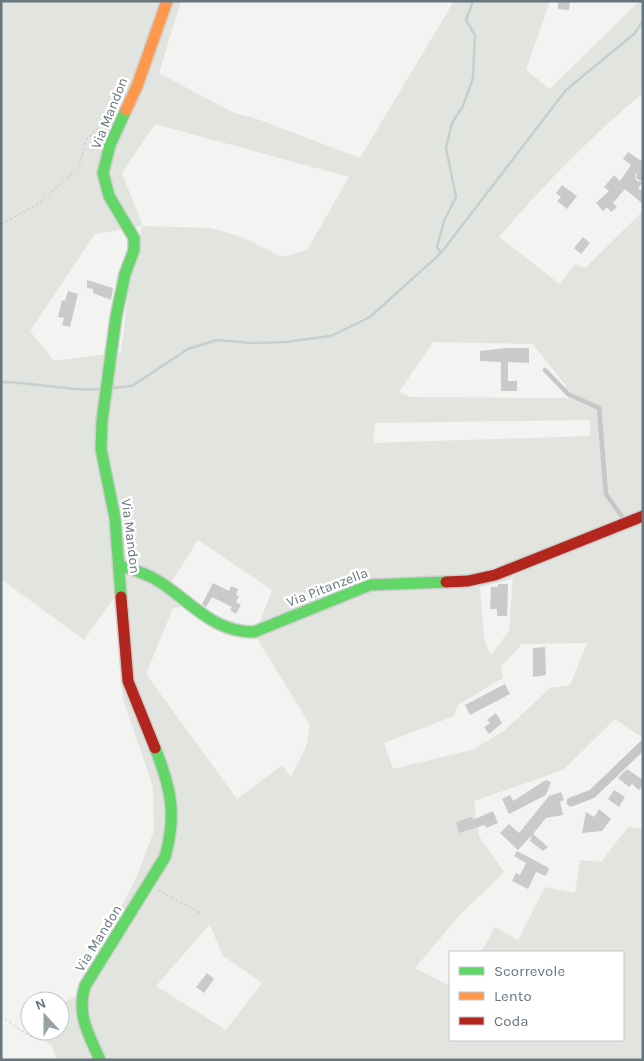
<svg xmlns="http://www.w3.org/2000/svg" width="644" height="1061" font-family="Karla,sans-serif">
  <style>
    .green { fill: #e2e4df; fill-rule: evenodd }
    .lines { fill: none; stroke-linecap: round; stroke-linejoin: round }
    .stream { stroke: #c6cfd0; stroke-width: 2.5 }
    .building { fill: #c9cbcb }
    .fast-casing { stroke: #cfcfcf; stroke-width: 14 }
    .slow-casing { stroke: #cfcfcf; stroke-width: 14 }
    .jam-casing { stroke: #cfcfcf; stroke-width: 14 }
    .path { stroke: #c3c4c5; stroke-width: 1; stroke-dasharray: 2.5 2.5; stroke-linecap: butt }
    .lane { stroke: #c5c7c8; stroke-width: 4.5 }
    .street { stroke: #c5c7c8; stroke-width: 9 }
    .fast { stroke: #63d668; stroke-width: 11 }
    .slow { stroke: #ff974d; stroke-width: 11 }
    .jam { stroke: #b3261e; stroke-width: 11 }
    .labels { text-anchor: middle; stroke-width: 5; stroke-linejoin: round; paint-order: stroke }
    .street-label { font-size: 14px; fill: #67767e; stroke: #fff }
  </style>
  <rect width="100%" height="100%" fill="#f3f3f2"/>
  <path class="green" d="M1,1H181L159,73L232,112L257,119L360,158L454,1H550L526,70L550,89L639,1H643V93C590,137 544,185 499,237L560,284L575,264L585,268L643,211V738L615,719L563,770L474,801L479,836L504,872L459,916L415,968L450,986V1040H623V952H481L495,927L518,940L545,887L575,893L580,860L601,862L628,827L643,829V1060H57L52,1046L31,1031H60V1004L75,997L136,878L154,831L153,787L123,699L114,598L84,640L1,579ZM155,124L349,177L307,250L282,257L242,237L211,228L143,226L122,173ZM142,226L129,287L121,352L54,361L30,331L95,234ZM433,342L533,344L565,385L569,400L566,398L411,397L399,392ZM590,420V436L373,443L375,423ZM198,540L272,590L255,635L310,725L306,747L291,777L282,765L237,799L146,674L173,608L184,606L165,592ZM513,579L509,631L491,655L484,639L480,587ZM587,643L570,685L550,688L504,731L472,750L393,769L384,743L454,716L458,705L503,678L501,667L522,644ZM210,924L222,955L262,983L226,1030L156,986Z"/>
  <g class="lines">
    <path class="stream" d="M441,253L566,90L634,34L643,21
      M1,382C35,382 69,392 102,389
      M112,388L132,386L188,349L217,340L252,343L286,342L331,336L370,317L441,253L437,247L444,221L456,197L446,148L452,123L463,106L473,78L475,35L466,20L473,1"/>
  </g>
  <path class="building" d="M558,1H570L569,10L558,9Z
    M628,152L643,162V168L635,175L637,181L643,182L638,188L643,192V204L625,189L613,203L617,207L611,212L607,207L603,211L596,203L609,191L604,187L614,175L620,181L631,165L623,159Z
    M562,185L577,196L567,209L557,201L561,197L556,193Z
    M583,237L590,243L581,254L574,248Z
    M87,280L113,288L111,300L93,293V289L87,288Z
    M68,291L78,294L70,327L62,325L64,318L58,317L62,300L65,301Z
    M507,348H529V363L508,362V381H517V391H501V362L480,361V351Z
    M213,583L229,591L231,586L238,589L236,595L239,596L236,602L241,605L236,614L230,610L232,607L212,597L206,607L202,604Z
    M498,584H508L507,616H497V609H490L491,587H498Z
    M545,647L546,675L533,677V648Z
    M505,684L510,694L470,715L465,705Z
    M496,713L502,723L489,734L484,727L490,723L487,720Z
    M627,769L643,780V786L639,790L632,784L629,787L618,778Z
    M546,780L551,782L546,795L509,814L502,799L510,795L513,801Z
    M614,790L625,797L619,807L608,799Z
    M561,792L564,800L560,802L563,815L546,818L533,834L548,847L543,851L530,841L532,835L518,850L500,833L509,824L519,833L549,796Z
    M599,809L611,819L602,831L582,833L586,812L594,817Z
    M493,811L498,823L486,828L485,825L459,833L456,822L472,817L473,820Z
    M517,851L549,868L546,876L536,872L528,889L512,881L516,873L520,875L526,863L514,856Z
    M207,973L214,979L204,993L196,987Z"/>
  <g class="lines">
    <g class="fast-casing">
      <path id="fast" d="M121,566C135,570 148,574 160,582C192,603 213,632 254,632L370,585L446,582
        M121,597L115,518L101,449L102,421L116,317L125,274L134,250V238L109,196L103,173L110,145L126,110
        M100,1060C89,1035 76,1014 85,986L165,857C177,815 171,788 155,748"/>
    </g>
    <g class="slow-casing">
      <path id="slow" d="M126,110L137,86L167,1"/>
    </g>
    <g class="jam-casing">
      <path id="jam" d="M446,582L468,581L495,575L643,516
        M121,597L128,681L155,748"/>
    </g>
    <path class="path" d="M1,224L38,204L79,167L86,140L105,121L115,104
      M158,890L202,914
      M60,1009L69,1006
      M1,1016L31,1037L35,1031"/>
    <path class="lane" d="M545,370L568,394L599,408L606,494L625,521"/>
    <path class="street" d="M641,176L643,174
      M571,802L592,794L643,745"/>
    <use href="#fast" class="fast"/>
    <use href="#slow" class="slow"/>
    <use href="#jam" class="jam"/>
  </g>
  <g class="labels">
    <g class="street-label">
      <text transform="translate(109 113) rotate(-68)" y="5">Via Mandon</text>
      <text transform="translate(131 536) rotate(83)" y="5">Via Mandon</text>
      <text transform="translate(327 587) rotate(-21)" y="5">Via Pitanzella</text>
      <text transform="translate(98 938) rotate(-58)" y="5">Via Mandon</text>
    </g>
  </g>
  <rect width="644" height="1061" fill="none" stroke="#67767e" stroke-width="5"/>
  <rect x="449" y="951" width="175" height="90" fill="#ffffff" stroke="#c2c8cb"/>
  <rect x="459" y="967" width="25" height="8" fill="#63d668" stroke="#c2c8cb"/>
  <text x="494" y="976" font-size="15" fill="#67767e">Scorrevole</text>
  <rect x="459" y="992" width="25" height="8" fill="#ff974d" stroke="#c2c8cb"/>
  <text x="494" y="1001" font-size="15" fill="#67767e">Lento</text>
  <rect x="459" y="1017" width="25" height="8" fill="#b3261e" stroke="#c2c8cb"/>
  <text x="494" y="1026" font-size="15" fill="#67767e">Coda</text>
  <g transform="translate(45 1016) rotate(339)"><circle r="24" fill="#ffffff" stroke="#c2c8cb"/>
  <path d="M0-4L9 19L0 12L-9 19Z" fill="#98a2a7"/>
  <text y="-8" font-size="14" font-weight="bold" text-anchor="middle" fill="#67767e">N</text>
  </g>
</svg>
